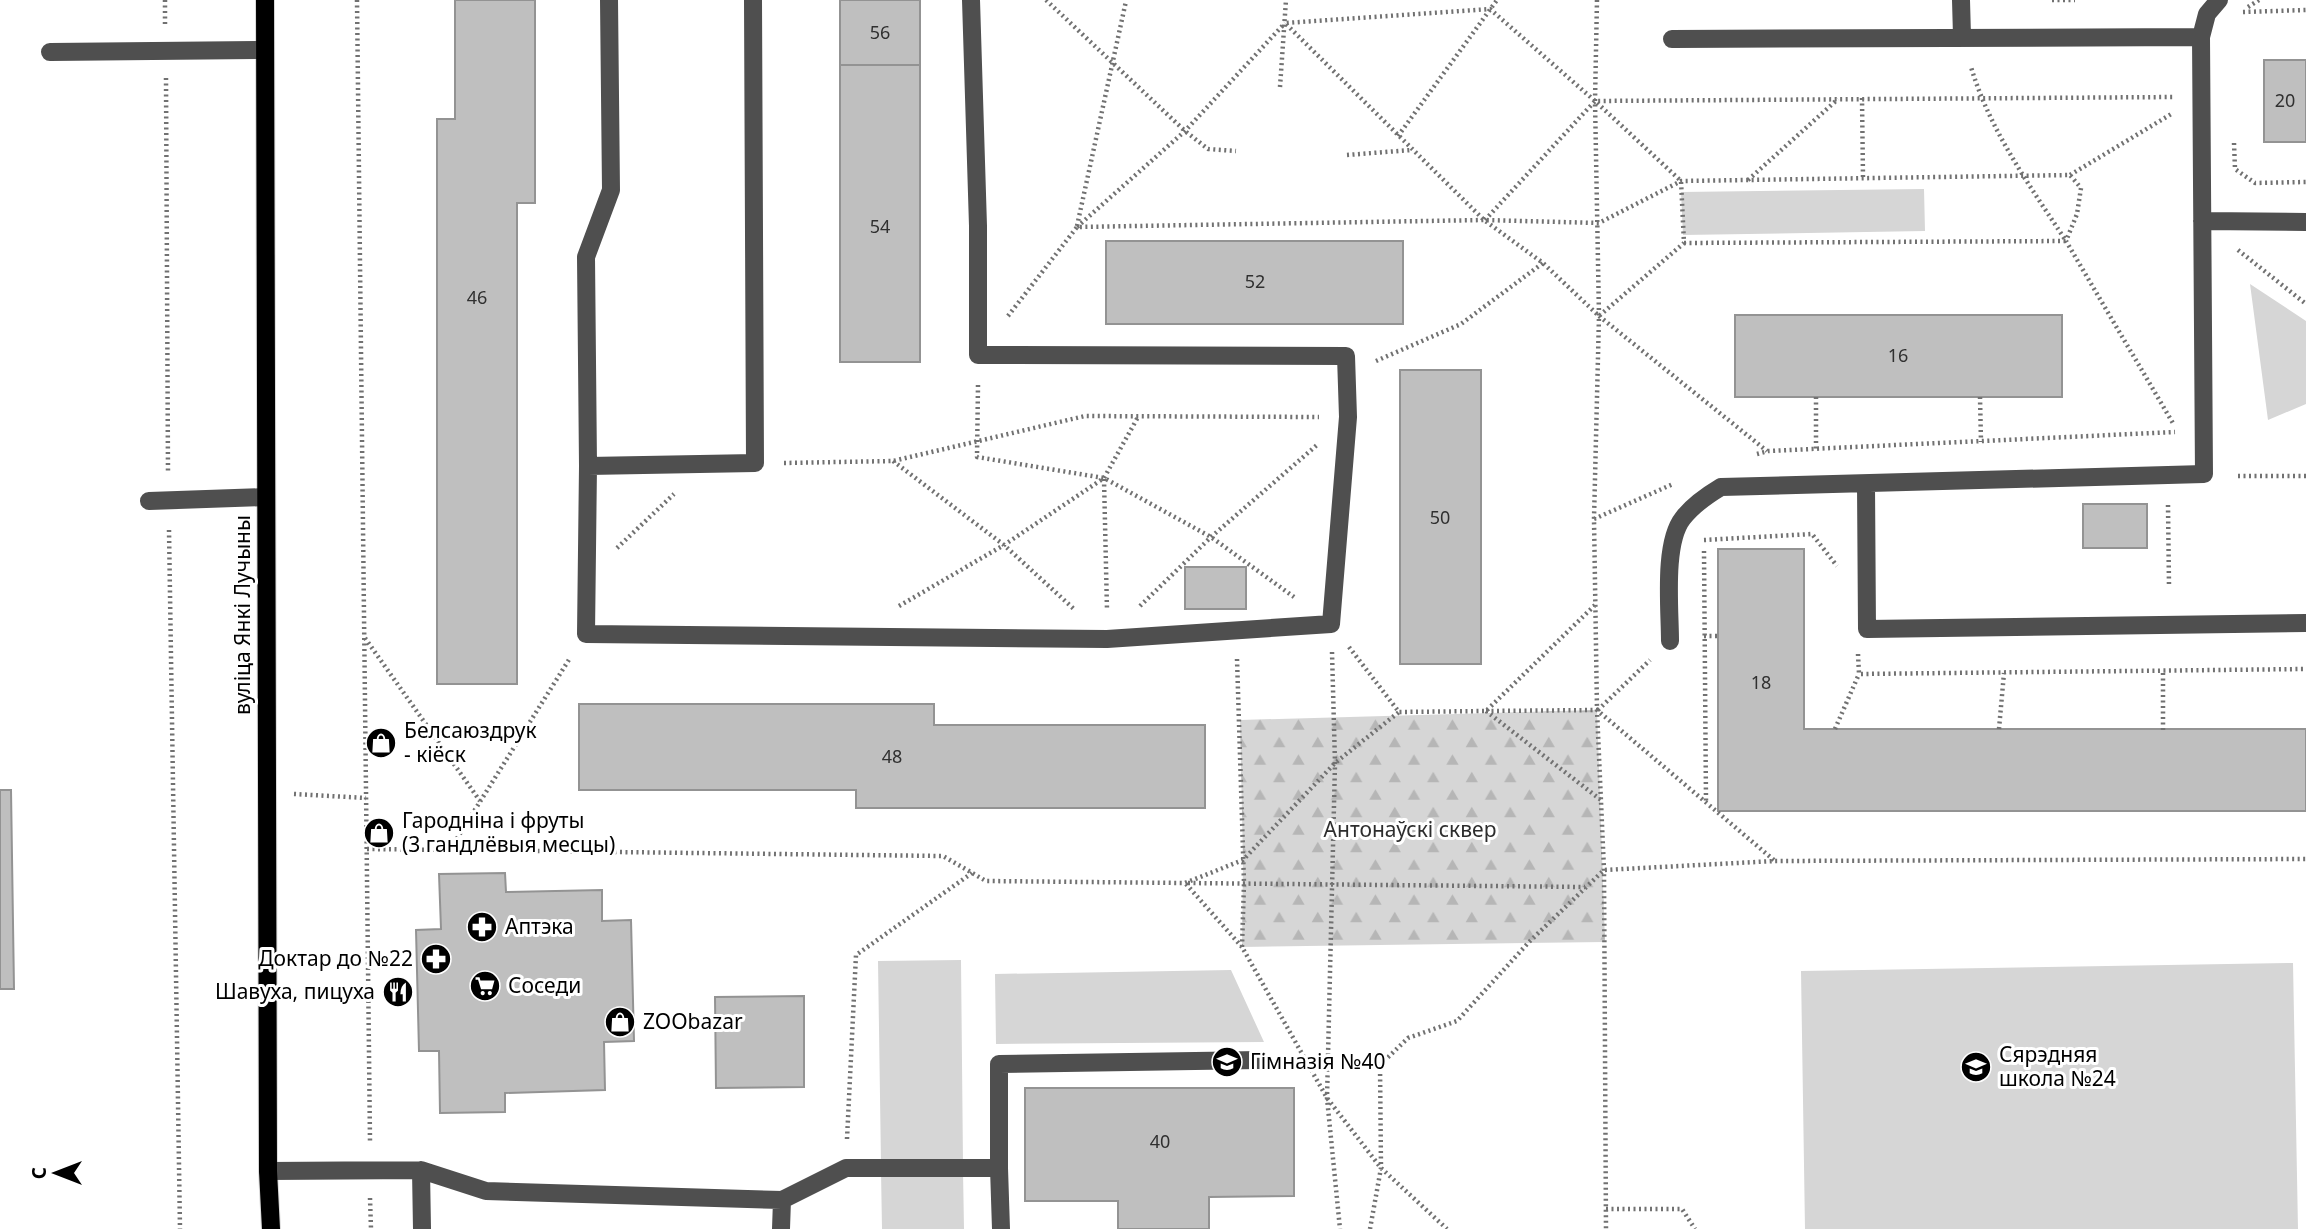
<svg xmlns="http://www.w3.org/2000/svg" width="2306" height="1229" font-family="'Noto Sans',sans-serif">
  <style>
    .forest { fill: url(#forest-firs) }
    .park { fill: #d6d6d6 }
    .building { fill: #bfbfbf; stroke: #939393; stroke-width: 2 }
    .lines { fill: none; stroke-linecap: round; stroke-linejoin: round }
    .major-casing { stroke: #dbdbdb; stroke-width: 20 }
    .path { stroke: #717171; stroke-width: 4.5; stroke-dasharray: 2 3.5; stroke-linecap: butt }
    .minor { stroke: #4f4f4f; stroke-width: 18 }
    .major { stroke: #000; stroke-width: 18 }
    .labels { text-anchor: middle; stroke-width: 6; stroke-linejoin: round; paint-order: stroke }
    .number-label { font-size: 18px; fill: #303030 }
    .street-label { font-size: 21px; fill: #000; stroke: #fff }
    .poi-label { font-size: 21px; fill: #000; stroke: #fff; text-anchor: start }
    .park-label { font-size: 21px; fill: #2d2d2d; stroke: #fff }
  </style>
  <defs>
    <pattern id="forest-firs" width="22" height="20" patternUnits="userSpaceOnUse" patternTransform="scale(1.75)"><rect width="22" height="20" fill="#d6d6d6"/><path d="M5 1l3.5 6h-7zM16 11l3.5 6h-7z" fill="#b6b6b6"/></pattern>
  </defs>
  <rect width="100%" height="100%" fill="#fff"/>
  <path class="forest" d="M1597,710L1605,942L1242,947L1243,860L1240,720Z"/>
  <path class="park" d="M1924,189L1925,231L1683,235L1681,192Z
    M2250,284L2306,321V404L2268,420Z
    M961,960L963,1163L881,1164L878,961Z
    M2293,963L2298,1229H1805L1801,971Z
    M1231,970L1264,1042L996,1044L995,974Z
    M881,1171H963L964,1229H882Z"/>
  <path class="building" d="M455,0H535V203H517V684H437V119H455Z
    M840,0H920V65H840Z
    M2264,60H2306V142H2264Z
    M840,65H920V362H840Z
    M1106,241H1403V324H1106Z
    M1735,315H2062V397H1735Z
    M1400,370H1481V664H1400Z
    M2083,504H2147V548H2083Z
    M1718,549H1804V729H2306V811H1718Z
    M1185,567H1246V609H1185Z
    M579,704H934V725H1205V808H856V790H579Z
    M0,790H11L14,989H0Z
    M505,873L506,892L602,890V921L631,920L634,1041L604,1042L605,1090L505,1093V1112L440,1113L439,1051H419L416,930L441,929L439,874Z
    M804,996V1087L716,1088L715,997Z
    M1025,1088H1294V1196L1209,1197V1229H1118V1201H1025Z"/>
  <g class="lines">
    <g class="major-casing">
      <path id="major" d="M265,0L268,1171L271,1229"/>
    </g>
    <path class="path" d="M165,0V24
      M357,0L370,1141
      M1046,0L1185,131L1208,149L1236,151
      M1597,0L1595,101L1599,316L1594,519L1597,710L1604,870L1606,1229
      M2052,0H2075
      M2248,7L2259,0
      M2243,12L2306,10
      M166,78L168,472
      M1280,87L1286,0
      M1862,98L1863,177
      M1398,136L1497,0
      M2234,143L2235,169L2255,183L2306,182
      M1347,155L1411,150
      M2070,175L2173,113
      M1748,180L1838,99
      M1485,220L1595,101L1681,181L1684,243L1599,316L1543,263L1484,220L1285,23L1490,9L1595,101L2175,97
      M1077,226L1126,1
      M1077,227L1185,131L1285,23
      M1684,243L2066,241C2030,186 1990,131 1971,67
      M2238,250L2306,304
      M1008,316L1077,227L1484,220L1599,223L1681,181L2070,175L2081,188L2077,214L2066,241L2174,425
      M1599,316L1767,451
      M1376,361L1461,324L1543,263
      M978,385L977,457L1104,478L1211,537L1294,597
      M1816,397V449
      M1980,397L1981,442
      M1757,454L1768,451L2175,432
      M893,461L1004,545L1075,610
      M784,463L893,461L1085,416L1319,417
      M2238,476H2306
      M1104,479L1107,610
      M2168,505L2169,586
      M1594,519L1673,484
      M169,530L180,1229
      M1704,540L1812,534L1837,566
      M617,548L674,494
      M1704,551L1706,802
      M899,606L1004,545L1104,478L1138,417
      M1140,606L1211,537L1317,445
      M1704,636H1718
      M365,638L480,801
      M1349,647L1399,712L1486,711L1595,605
      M1332,652L1335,763L1327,1098L1340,1229
      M1858,654L1859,674L2306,669
      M1237,659L1244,883L1242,947L1327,1098L1381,1168L1447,1229
      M1598,710L1650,660
      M1486,711L1597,710L1775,861
      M1486,711L1601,800
      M1835,729L1859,674
      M1999,729L2004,673
      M2163,730V670
      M294,794L366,798
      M451,848L570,658
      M367,849L943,856L986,881L1185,883L1243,860L1335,763L1399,712
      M1188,883L1585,887
      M1186,884L1242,947
      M847,1139L856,955L972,873
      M370,1198L371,1229
      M1606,1209H1682L1695,1229
      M1370,1229L1381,1168L1380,1065L1408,1038L1457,1021L1529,942L1604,870L1775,861L2306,859"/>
    <path class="minor" d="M609,0L611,190L586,257L588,466L586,634L1107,639L1331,624L1348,417L1346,356L978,355V226L971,0
      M1961,0L1962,36
      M1672,39L2201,37
      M50,52L265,50
      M2202,221L2306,222
      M588,466L755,463L753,0
      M1866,485L1867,629L2306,623
      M149,501L266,497
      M1670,641C1670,609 1663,543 1683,518C1693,505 1706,496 1721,487L2204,474L2201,37L2207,14L2219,0
      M999,1168L1001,1229
      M421,1170L422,1229
      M268,1171L421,1170L486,1191L782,1200L846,1168H999V1064L1260,1060
      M781,1229L782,1200"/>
    <use href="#major" class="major"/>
  </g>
  <defs>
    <g id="shop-disc" transform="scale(1.575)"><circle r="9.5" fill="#000" stroke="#fff"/><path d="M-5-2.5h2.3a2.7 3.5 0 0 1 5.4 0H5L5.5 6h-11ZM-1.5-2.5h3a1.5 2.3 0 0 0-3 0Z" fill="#fff"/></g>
    <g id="pharmacy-disc" transform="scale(1.575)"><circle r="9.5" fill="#000" stroke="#fff"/><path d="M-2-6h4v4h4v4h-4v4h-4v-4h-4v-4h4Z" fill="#fff"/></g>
    <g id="supermarket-disc" transform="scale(1.575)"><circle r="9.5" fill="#000" stroke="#fff"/><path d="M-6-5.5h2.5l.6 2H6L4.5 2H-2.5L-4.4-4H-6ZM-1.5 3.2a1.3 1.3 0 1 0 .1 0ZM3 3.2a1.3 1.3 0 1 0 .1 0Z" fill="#fff"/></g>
    <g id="restaurant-disc" transform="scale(1.575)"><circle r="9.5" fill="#000" stroke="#fff"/><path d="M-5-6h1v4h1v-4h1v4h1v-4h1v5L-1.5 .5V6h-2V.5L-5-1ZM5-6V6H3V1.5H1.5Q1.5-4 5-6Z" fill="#fff"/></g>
    <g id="school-disc" transform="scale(1.575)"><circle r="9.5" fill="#000" stroke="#fff"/><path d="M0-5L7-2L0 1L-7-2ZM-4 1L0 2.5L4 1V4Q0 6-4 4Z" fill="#fff"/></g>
  </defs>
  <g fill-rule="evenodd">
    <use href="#shop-disc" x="381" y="743"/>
    <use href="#shop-disc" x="379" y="833"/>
    <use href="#pharmacy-disc" x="482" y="927"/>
    <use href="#pharmacy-disc" x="436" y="959"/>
    <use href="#supermarket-disc" x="485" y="986"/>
    <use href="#restaurant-disc" x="398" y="992"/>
    <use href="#shop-disc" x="620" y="1022"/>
    <use href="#school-disc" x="1227" y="1062"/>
    <use href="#school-disc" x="1976" y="1067"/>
  </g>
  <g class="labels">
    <g class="number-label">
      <text x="880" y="39">56</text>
      <text x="2285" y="107">20</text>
      <text x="880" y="233">54</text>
      <text x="1255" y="288">52</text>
      <text x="477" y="304">46</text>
      <text x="1898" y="362">16</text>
      <text x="1440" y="524">50</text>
      <text x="1761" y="689">18</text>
      <text x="892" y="763">48</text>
      <text x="1160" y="1148">40</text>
    </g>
    <g class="street-label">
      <text transform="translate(243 615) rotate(-90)" y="7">вуліца Янкі Лучыны</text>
    </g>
    <g class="poi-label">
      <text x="404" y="738">Белсаюздрук<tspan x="404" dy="24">- кіёск</tspan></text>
      <text x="402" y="828">Гародніна і фруты<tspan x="402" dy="24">(3 гандлёвыя месцы)</tspan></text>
      <text x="505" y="934">Аптэка</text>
      <text x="413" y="966" text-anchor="end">Доктар до №22</text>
      <text x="508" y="993">Соседи</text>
      <text x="375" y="999" text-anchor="end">Шавуха, пицуха</text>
      <text x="643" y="1029">ZOObazar</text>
      <text x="1999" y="1062">Сярэдняя<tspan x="1999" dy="24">школа №24</tspan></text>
      <text x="1250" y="1069">Гімназія №40</text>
    </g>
    <g class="park-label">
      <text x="1410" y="837">Антонаўскі сквер</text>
    </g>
  </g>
  <g transform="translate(56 1173) rotate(270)" stroke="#ffffff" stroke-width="5" paint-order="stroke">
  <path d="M0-5L12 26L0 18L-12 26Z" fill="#000000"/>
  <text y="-10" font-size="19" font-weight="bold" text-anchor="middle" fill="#000000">С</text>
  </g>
</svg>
